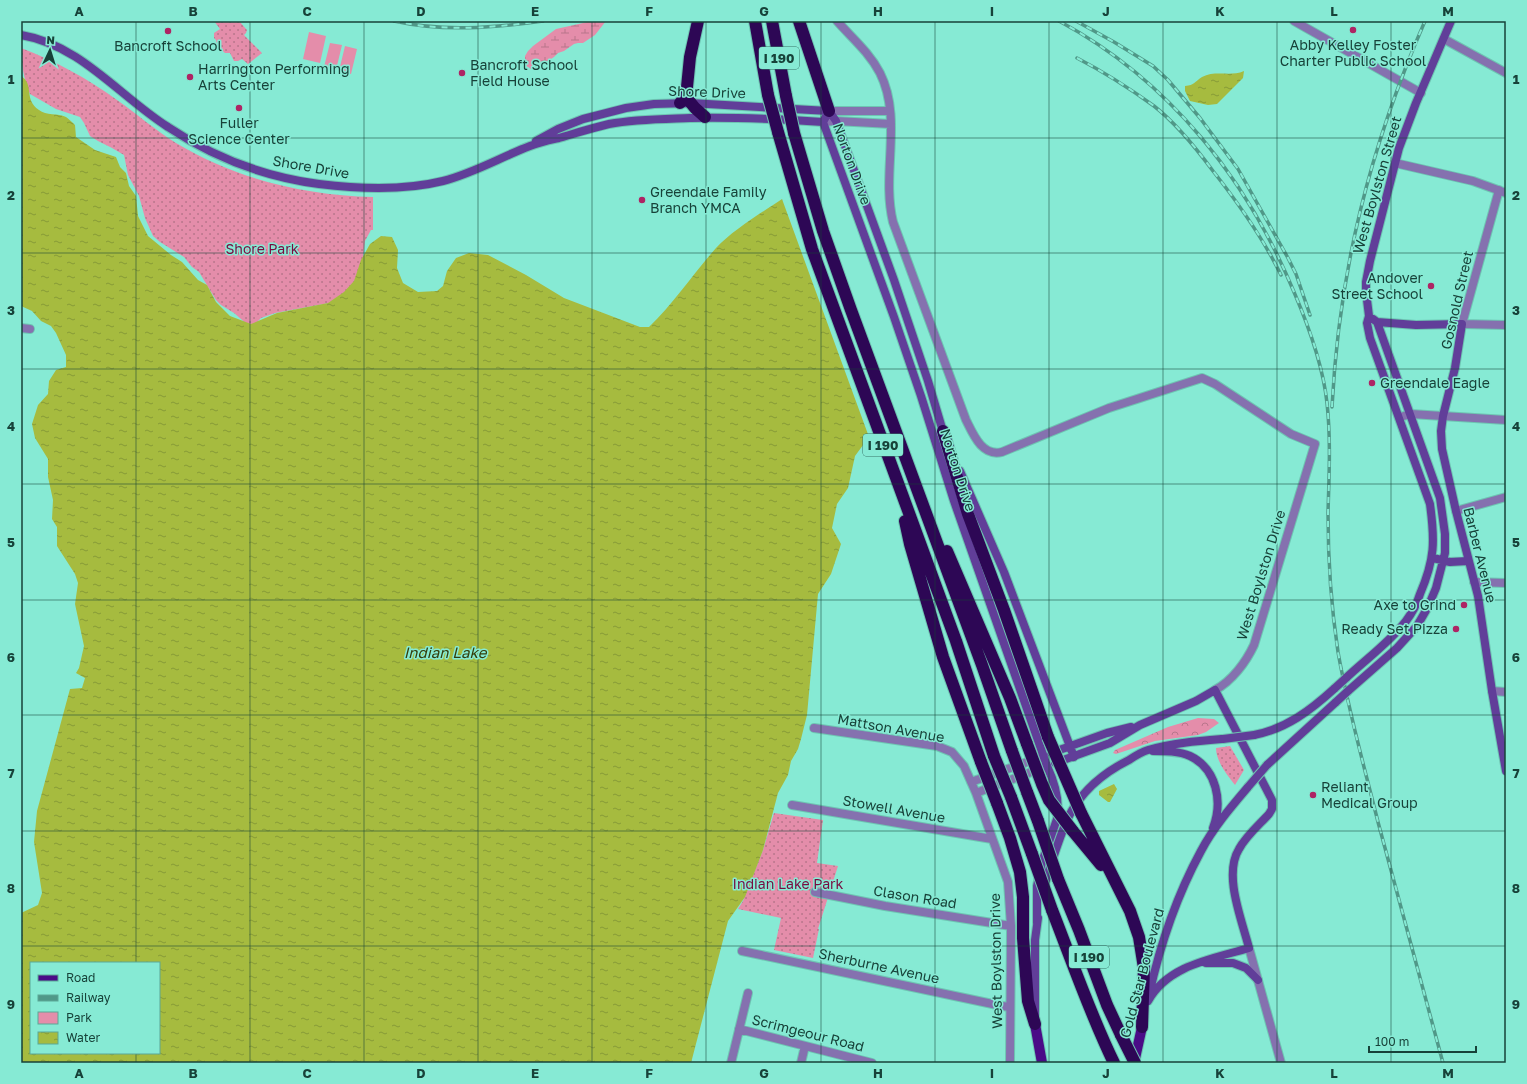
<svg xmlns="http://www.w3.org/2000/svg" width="1527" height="1084" font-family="'Golos Text',sans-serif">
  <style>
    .green { fill: url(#green-dots) }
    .forest { fill: url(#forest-crowns) }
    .wetland { fill: url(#wetland-marsh) }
    .pitch { fill: #e48daa }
    .water { fill: url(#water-ripples); fill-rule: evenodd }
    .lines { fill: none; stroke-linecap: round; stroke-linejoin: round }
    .street-casing { stroke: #6ec5b2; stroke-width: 10 }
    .secondary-casing { stroke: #6ec5b2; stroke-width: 10 }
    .primary-casing { stroke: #6ec5b2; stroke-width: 12 }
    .highway-casing { stroke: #6ec5b2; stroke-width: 14 }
    .street { stroke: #8571af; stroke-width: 8 }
    .secondary { stroke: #613e99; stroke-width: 8 }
    .primary { stroke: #4a0b87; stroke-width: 10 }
    .highway { stroke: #2d0755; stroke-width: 12 }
    .rail-casing { stroke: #509888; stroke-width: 3.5 }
    .rail { stroke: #86ead4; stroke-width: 2; stroke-dasharray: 6; stroke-linecap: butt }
    .secondary-bridge-casing { stroke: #6ec5b2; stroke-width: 10; stroke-linecap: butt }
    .highway-bridge-casing { stroke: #6ec5b2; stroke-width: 14; stroke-linecap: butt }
    .secondary-bridge { stroke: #613e99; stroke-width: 8 }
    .highway-bridge { stroke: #2d0755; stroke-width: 12 }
    .grid { fill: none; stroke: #174239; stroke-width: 1; stroke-opacity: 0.55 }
    .poi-dot { fill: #ae2464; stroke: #86ead4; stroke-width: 1.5 }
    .labels { text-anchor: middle; stroke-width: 3; stroke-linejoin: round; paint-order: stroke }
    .shield { fill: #86ead4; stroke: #387468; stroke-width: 1 }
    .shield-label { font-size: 13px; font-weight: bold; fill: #174239 }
    .poi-label { font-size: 14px; fill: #174239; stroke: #86ead4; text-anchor: start }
    .street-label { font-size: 14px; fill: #174239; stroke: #86ead4 }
    .park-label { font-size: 14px; fill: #770c40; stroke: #86ead4 }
    .water-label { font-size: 15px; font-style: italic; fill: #343c09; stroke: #86ead4 }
    .neatline { fill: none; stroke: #174239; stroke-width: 1.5 }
    .grid-label { font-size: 13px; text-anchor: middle; font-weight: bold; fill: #174239 }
  </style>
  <defs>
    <pattern id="green-dots" width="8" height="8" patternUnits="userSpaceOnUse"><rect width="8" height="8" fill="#e48daa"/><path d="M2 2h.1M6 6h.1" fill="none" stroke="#b8758b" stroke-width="1.8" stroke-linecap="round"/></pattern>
    <pattern id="forest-crowns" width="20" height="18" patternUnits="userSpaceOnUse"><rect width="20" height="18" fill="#e48daa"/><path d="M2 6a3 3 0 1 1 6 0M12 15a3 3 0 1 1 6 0" fill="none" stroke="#b8758b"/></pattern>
    <pattern id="wetland-marsh" width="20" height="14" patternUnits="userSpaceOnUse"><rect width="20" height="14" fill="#e48daa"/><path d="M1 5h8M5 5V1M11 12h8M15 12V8" fill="none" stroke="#b8758b"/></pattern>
    <pattern id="water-ripples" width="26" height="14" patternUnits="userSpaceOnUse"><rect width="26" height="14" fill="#a6bb3f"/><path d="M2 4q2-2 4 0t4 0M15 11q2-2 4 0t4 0" fill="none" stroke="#869a36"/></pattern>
  </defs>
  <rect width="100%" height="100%" fill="#86ead4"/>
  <path class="green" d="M214,21H239L247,30L246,33L244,35L262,53L248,64L242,59L238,61H234L230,53H225L217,46L216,40L214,38V33L220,29Z
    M21,48C55,61 87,78 117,100C137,114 155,130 176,143C236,179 303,195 373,197V230H371L365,241L362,265L351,288L329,303L275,313L261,318L255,324L248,325L234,313L221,305L216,300L199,272L192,267L184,257L160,242L153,236L145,218L139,196L128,175L124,155L112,148L98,141L90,136L84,123L80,117L56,109L30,94C24,81 21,62 21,48Z
    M1230,746L1244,770L1235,785C1227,775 1216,761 1216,748Z
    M774,813L823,820L817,863L838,866L818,929H819L813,958L774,950L781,918L738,909L743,901L763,850Z"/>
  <path class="forest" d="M1198,718L1214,719L1219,723L1206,732L1198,735L1155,741L1116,754L1113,753L1115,750L1168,727Z"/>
  <path class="wetland" d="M592,21H606L595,35L583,43H578L574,44L564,51L558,53L554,57L542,65L531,69L525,65V56L528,51L533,46L556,29Z"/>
  <path class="pitch" d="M309,32L326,36L320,63L303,59Z
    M330,43L342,45L336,70L324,67Z
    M345,46L357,49L351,74L339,71Z"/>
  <path class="water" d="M1244,71L1243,78L1217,104L1208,105L1190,101L1185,91V86C1195,85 1194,82 1202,77C1215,70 1231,77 1244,71Z
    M21,76C35,85 23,99 39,110C46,116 58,113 66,117C69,119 72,122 75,125L76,137L95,150L116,157L120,167L126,173L129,186L136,196L138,216L148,236L171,255L182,262L198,280L207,285L216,302L230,316L251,324L277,313L328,303L344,292L354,281L361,260L370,244L381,236L392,237L398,250L397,268L403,283L418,292L437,291L443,286L447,271L456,258L469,253L488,255L526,275L564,298L640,327H649C674,303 693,274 716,248C733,230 761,213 782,199L869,437L855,456L848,488L837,504L832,528L841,544L831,574L818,594L807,715L801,739L798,749L791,761L788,775L778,793L763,850L750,884L745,897L728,921L691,1063H21V913L38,905L42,893L34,842L37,811L70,689L82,688L85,678L76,673L79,668L84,646L75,604L78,583L75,574L57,546V527L52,519L53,500L48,477V459L35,438L32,424L38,405L48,394L49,381L56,370L66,367V355L56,333L51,326L41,321L32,311L21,306ZM31,963H159V1053H31Z
    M1114,784L1117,789L1110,802H1108L1099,795V791Z"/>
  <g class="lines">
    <g class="street-casing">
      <path id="street" d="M837,21C852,38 869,52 880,73C903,119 881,173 893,222L966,420C973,434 982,457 1002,452L1109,408L1202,378L1215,384L1291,434L1315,444L1254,645C1246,662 1232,681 1215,690
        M1294,21L1421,93
        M1444,39L1506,73
        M829,111H890
        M823,122L836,121L891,124
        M1395,163L1473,181L1506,193
        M1499,190L1462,324L1506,325
        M21,328L30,329
        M1400,417L1411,414L1506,420
        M1456,511L1506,497
        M1474,582L1506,583
        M1492,691L1506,692
        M814,728L937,746L952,752L964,766L976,793L1008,882L1011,926L1010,1063
        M971,782L1044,756
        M976,793L1047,766
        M792,805L992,839
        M815,892L885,906L1011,926
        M1249,948L1281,1063
        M742,951L1002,1006L1010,1007
        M739,1029L872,1063
        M731,1063L748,993
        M801,1063L805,1046"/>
    </g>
    <g class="secondary-casing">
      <path id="secondary" d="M21,35C81,45 119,96 168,127C213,157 266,177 319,184C360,189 403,191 443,181C474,173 501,157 530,146C540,142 550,140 559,138C576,133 592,128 609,124C636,119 663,119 690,118C734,117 779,119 823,122
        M829,111L823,122L894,317L921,396L954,501L1047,766C1055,783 1060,800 1057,819L1042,862L1037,886V923
        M829,111L836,121L894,280L928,381L944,435
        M536,141L558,129L583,119L626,108L654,104L690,103L829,111
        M1377,322L1416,325L1462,324L1455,368L1443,416L1441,431L1442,449L1456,511L1478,596L1492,691L1506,771
        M960,471L1004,572L1074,757
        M1433,558L1450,562L1468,561
        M1346,678C1365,660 1390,642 1406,621C1412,613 1417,604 1420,594C1435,559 1435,541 1430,504L1370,338L1367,323L1369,316L1366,292V282L1370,261L1399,148L1416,103L1451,21
        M1348,691L1397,648L1417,626L1428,607L1436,588L1445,553V534L1440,498L1377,322L1373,319
        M1254,735C1286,729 1311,710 1335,688
        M1153,751C1165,751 1179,751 1190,756C1217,769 1223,802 1213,828
        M1051,753L1107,733L1131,727
        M1055,763L1110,743L1140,725L1196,701L1215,690L1272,800V809L1269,814C1259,825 1246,836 1239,849C1223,875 1242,920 1249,948C1212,959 1168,965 1148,1001
        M1267,765L1336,702
        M1044,887C1051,864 1058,840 1068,818C1081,791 1103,773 1129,760C1135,756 1141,752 1148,750C1172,743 1198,741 1223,739
        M1206,963H1233L1246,968L1258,980
        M1149,995C1160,945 1176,897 1201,851C1213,828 1231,807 1248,787
        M1035,1017V940L1038,918"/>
    </g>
    <g class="primary-casing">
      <path id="primary" d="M1035,1024L1042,1063
        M1134,1063L1142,1027"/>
    </g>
    <g class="highway-casing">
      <path id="highway" d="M755,21L768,95
        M772,21L786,96
        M799,21L829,111
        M686,97L695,108L705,117
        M680,103L686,97L690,57L698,21
        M778,132L812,249L956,641L994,756
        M794,133L823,231L851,310L982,665L1012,751
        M943,431L968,514L1004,610L1048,737
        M905,521L910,544L943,657L981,762
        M947,551L1010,698L1027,744
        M1027,792L1038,821
        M1011,797L1032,854
        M997,803L1010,838L1020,872L1023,897V938L1028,1001L1035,1024
        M1081,813L1130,911L1139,937L1144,968L1142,1027
        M1072,830L1101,865
        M1058,879L1079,930L1107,1005L1121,1035
        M1052,910C1072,961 1090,1014 1114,1063"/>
    </g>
    <use href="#street" class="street"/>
    <use href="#secondary" class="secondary"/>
    <use href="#primary" class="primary"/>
    <use href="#highway" class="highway"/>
    <g class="rail-casing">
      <path id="rail" d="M394,21C443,32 493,28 543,21
        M1059,21C1169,80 1247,179 1294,292C1309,327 1323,365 1327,403C1331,440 1329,477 1328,513C1328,560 1331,606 1338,652C1348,709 1364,766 1378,822C1400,902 1421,983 1443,1063
        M1076,21L1114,42L1153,66L1168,80L1200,118L1238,169L1288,258L1296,274L1310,315
        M1077,58C1104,72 1129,88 1154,106C1177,124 1196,148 1213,171C1239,204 1263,238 1281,275
        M1332,407C1339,270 1370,147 1425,21"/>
    </g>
    <use href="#rail" class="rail"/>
    <g class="secondary-bridge-casing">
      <path id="secondary-bridge" d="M1335,688L1346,678
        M1336,702L1348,691
        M1223,739L1254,735
        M1248,787L1267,765"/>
    </g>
    <g class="highway-bridge-casing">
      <path id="highway-bridge" d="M768,95L778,132
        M786,96L794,133
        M1048,737L1081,813
        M1027,744L1042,784L1049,800L1072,830
        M1012,751L1027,792
        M994,756L1011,797
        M981,762L997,803
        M1038,821L1058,879
        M1032,854L1052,910
        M1121,1035L1135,1063"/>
    </g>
    <use href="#secondary-bridge" class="secondary-bridge"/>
    <use href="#highway-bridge" class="highway-bridge"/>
  </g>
  <path class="grid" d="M136,21V963M250,21V1063M364,21V1063M478,21V1063M592,21V1063M706,21V1063M821,21V1063M935,21V1063M1049,21V1063M1163,21V1063M1277,21V1063M1391,21V1063M21,138H1506M21,253H1506M21,369H1506M21,484H1506M21,600H1506M21,715H1506M21,831H1506M21,946H1506M136,1053V1063"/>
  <g class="poi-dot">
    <circle cx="1353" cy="30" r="4"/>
    <circle cx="168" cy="31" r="4"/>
    <circle cx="462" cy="73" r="4"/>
    <circle cx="190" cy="77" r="4"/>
    <circle cx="239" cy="108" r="4"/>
    <circle cx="642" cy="200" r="4"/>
    <circle cx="1431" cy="286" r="4"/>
    <circle cx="1372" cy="383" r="4"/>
    <circle cx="1464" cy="605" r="4"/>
    <circle cx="1456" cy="629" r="4"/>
    <circle cx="1313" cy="795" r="4"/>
  </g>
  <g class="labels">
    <g class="shield">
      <rect x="759" y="47" width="40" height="22" rx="3"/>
      <rect x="863" y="434" width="40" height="22" rx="3"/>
      <rect x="1069" y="946" width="40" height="22" rx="3"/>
    </g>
    <g class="shield-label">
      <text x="779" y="63">I 190</text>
      <text x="883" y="450">I 190</text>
      <text x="1089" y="962">I 190</text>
    </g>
    <g class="poi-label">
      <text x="1353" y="50" text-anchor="middle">Abby Kelley Foster<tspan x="1353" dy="16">Charter Public School</tspan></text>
      <text x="168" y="51" text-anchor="middle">Bancroft School</text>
      <text x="470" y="70">Bancroft School<tspan x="470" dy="16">Field House</tspan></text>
      <text x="198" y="74">Harrington Performing<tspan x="198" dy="16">Arts Center</tspan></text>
      <text x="239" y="128" text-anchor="middle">Fuller<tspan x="239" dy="16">Science Center</tspan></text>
      <text x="650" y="197">Greendale Family<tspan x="650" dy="16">Branch YMCA</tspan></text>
      <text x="1423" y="283" text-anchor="end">Andover<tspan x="1423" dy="16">Street School</tspan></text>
      <text x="1380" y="388">Greendale Eagle</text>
      <text x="1456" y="610" text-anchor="end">Axe to Grind</text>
      <text x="1448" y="634" text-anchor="end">Ready Set Pizza</text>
      <text x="1321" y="792">Reliant<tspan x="1321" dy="16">Medical Group</tspan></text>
    </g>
    <g class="street-label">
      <text transform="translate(707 92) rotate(2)" y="5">Shore Drive</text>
      <text transform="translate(852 164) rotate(70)" y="5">Norton Drive</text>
      <text transform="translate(311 167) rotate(10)" y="5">Shore Drive</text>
      <text transform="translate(1377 185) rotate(-74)" y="5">West Boylston Street</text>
      <text transform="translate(1457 300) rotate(-77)" y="5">Gosnold Street</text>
      <text transform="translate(958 470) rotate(72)" y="5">Norton Drive</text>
      <text transform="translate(1480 555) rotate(76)" y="5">Barber Avenue</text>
      <text transform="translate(1261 575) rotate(-73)" y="5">West Boylston Drive</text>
      <text transform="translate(891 728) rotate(10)" y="5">Mattson Avenue</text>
      <text transform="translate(894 809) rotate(10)" y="5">Stowell Avenue</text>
      <text transform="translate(915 897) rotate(9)" y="5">Clason Road</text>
      <text transform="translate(996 961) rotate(-91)" y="5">West Boylston Drive</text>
      <text transform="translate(879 966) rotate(12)" y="5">Sherburne Avenue</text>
      <text transform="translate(1142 973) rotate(-75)" y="5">Gold Star Boulevard</text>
      <text transform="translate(808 1033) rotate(14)" y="5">Scrimgeour Road</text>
    </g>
    <g class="park-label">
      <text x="262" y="254">Shore Park</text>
      <text x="788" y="889">Indian Lake Park</text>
    </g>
    <g class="water-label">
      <text x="445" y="658">Indian Lake</text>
    </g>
  </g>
  <rect width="1527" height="1084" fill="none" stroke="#86ead4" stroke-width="44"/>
  <rect x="30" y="962" width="130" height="92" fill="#86ead4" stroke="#5aa796"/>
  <rect x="38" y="975" width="20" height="6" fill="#4a0b87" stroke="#5aa796"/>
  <text x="66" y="982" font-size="12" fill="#174239">Road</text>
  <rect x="38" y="995" width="20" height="6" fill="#509888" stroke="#5aa796"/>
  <text x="66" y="1002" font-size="12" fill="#174239">Railway</text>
  <rect x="38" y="1012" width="20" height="12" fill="#e48daa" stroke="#5aa796"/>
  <text x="66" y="1022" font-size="12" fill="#174239">Park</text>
  <rect x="38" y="1032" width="20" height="12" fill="url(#water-ripples)" stroke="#5aa796"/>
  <text x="66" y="1042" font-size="12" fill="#174239">Water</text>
  <g transform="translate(50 50) rotate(4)" stroke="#86ead4" stroke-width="3" paint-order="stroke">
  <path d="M0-3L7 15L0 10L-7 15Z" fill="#174239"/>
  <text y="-6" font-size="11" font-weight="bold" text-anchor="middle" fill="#174239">N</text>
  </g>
  <path d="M1369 1046v6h107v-6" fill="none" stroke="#174239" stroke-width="2"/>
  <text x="1375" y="1046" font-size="12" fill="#174239" stroke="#86ead4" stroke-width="3" paint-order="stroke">100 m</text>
  <rect x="22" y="22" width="1483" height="1040" class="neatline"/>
  <g class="grid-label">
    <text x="79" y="16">A</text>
    <text x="193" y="16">B</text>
    <text x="307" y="16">C</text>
    <text x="421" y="16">D</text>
    <text x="535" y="16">E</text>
    <text x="649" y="16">F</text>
    <text x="764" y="16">G</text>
    <text x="878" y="16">H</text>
    <text x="992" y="16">I</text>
    <text x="1106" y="16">J</text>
    <text x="1220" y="16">K</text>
    <text x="1334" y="16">L</text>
    <text x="1448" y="16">M</text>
    <text x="11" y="84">1</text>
    <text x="1516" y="84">1</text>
    <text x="11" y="200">2</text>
    <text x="1516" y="200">2</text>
    <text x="11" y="315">3</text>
    <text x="1516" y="315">3</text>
    <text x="11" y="431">4</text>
    <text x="1516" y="431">4</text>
    <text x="11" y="547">5</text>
    <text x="1516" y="547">5</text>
    <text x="11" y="662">6</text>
    <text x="1516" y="662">6</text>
    <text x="11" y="778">7</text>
    <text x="1516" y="778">7</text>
    <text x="11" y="893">8</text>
    <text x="1516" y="893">8</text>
    <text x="11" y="1009">9</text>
    <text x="1516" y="1009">9</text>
    <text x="79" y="1078">A</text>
    <text x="193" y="1078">B</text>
    <text x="307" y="1078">C</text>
    <text x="421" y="1078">D</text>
    <text x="535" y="1078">E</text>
    <text x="649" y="1078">F</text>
    <text x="764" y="1078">G</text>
    <text x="878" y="1078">H</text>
    <text x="992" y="1078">I</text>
    <text x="1106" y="1078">J</text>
    <text x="1220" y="1078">K</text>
    <text x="1334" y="1078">L</text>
    <text x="1448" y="1078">M</text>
  </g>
</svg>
